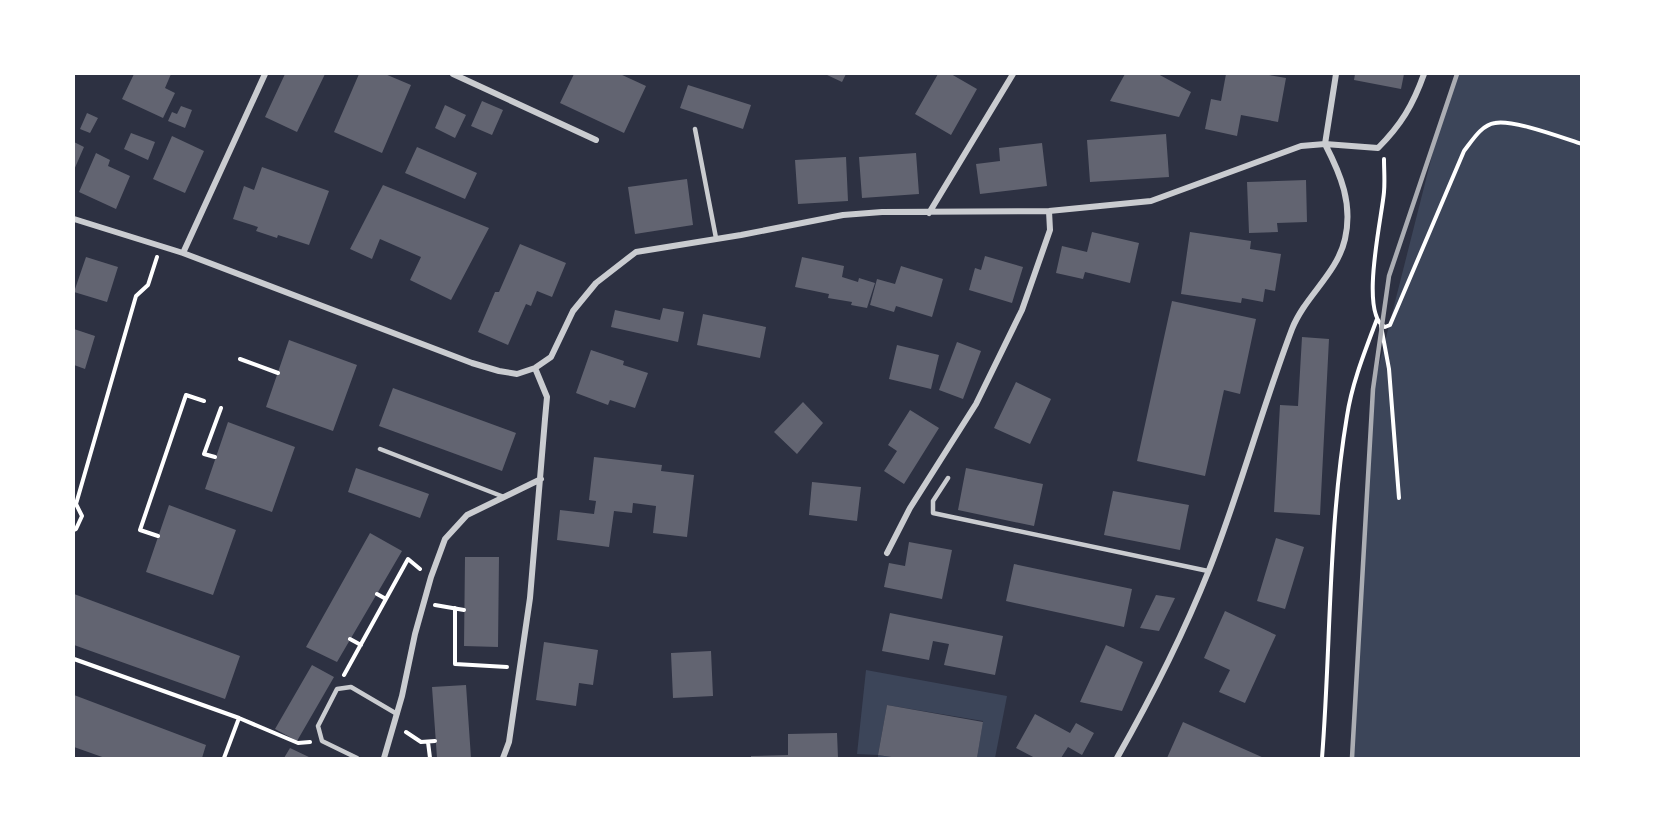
<svg xmlns="http://www.w3.org/2000/svg" width="1655" height="832" font-family="'PT Serif',serif">
  <style>
    .green { fill: #3c4559 }
    .building { fill: #626471 }
    .lines { fill: none; stroke-linecap: round; stroke-linejoin: round }
    .path { stroke: #fff; stroke-width: 4 }
    .service { stroke: #caccd0; stroke-width: 4.5 }
    .minor { stroke: #caccd0; stroke-width: 6 }
    .rail { stroke: #abadb3; stroke-width: 4.5 }
  </style>
  <rect width="100%" height="100%" fill="#2d3142"/>
  <path class="green" d="M1457,74H1581V758H1352L1373,389L1443,112Z
    M866,670L1007,696L995,758H977L983,721L887,705L878,755L898,758H878V755L857,754Z"/>
  <path class="building" d="M134,74H171L165,88L175,93L163,118L122,99Z
    M285,74H325L297,132L265,117Z
    M359,74H385L411,85L382,153L334,132Z
    M574,74H620L646,86L624,133L560,103Z
    M825,74H846L842,82Z
    M938,74H951L977,89L951,135L915,114Z
    M1125,74H1158L1191,92L1179,117L1110,101Z
    M1226,74H1263L1286,78L1278,122L1241,115L1237,136L1205,129L1211,99L1221,101Z
    M1355,74H1404L1401,89L1354,80Z
    M688,85L751,105L743,129L680,108Z
    M482,101L503,110L492,135L471,126Z
    M445,105L466,115L455,138L435,128Z
    M181,106L192,110L185,128L168,121L172,112L177,114Z
    M87,113L98,118L90,133L80,129Z
    M131,133L155,142L148,160L124,149Z
    M1166,134L1169,177L1090,182L1087,140Z
    M172,136L204,151L185,193L153,179Z
    M74,142L84,147L74,170Z
    M1042,143L1047,186L980,194L976,164L1000,161L999,148Z
    M417,147L477,173L465,199L405,173Z
    M96,153L110,160L108,166L130,176L116,209L79,192Z
    M916,153L919,194L862,198L859,157Z
    M846,157L848,201L798,204L795,160Z
    M262,167L329,191L309,245L278,235L277,238L256,231L258,227L233,219L244,186L254,190Z
    M687,179L693,225L635,234L628,187Z
    M1306,180L1307,222L1277,223L1278,232L1249,233L1247,182Z
    M383,185L489,228L451,300L410,280L421,257L380,239L372,259L350,249Z
    M1092,232L1139,243L1130,283L1085,272L1083,279L1056,273L1062,246L1087,252Z
    M1190,232L1251,241L1250,249L1281,254L1275,291L1265,289L1263,302L1242,298L1241,303L1181,294Z
    M520,244L566,263L552,297L537,291L531,306L526,304L508,345L478,332L495,292H499Z
    M985,256L1023,267L1012,303L969,290L975,268L981,270Z
    M86,257L118,267L107,302L74,292Z
    M802,257L844,266L842,277L858,282L859,278L875,283L867,308L851,305L852,302L828,298L829,294L795,287Z
    M901,266L943,279L932,317L896,306L894,312L870,305L877,279L895,284Z
    M1172,301L1256,319L1240,394L1224,390L1205,476L1137,461Z
    M663,308L684,312L678,342L611,327L615,310L660,320Z
    M703,314L766,327L760,358L697,345Z
    M74,329L95,336L85,369L74,365Z
    M1302,337L1329,339L1320,515L1274,512L1280,405L1298,406Z
    M289,340L357,365L333,431L266,407Z
    M957,342L981,351L963,399L939,390Z
    M897,345L939,355L931,389L889,379Z
    M591,350L624,361L623,365L648,373L635,408L610,400L608,405L576,393Z
    M1016,382L1051,399L1030,444L994,428Z
    M393,388L516,433L502,471L379,426Z
    M803,402L823,423L797,454L774,432Z
    M910,410L939,428L904,484L884,471L897,451L888,445Z
    M228,422L295,447L272,512L205,489Z
    M594,457L662,465L661,471L694,475L687,537L653,533L656,506L633,503L632,513L614,511L609,547L557,540L560,510L594,514L596,501L589,500Z
    M356,468L429,494L420,518L348,492Z
    M966,468L1043,484L1034,526L958,510Z
    M812,482L861,487L857,521L809,515Z
    M1113,491L1189,505L1180,550L1104,535Z
    M169,505L236,530L213,595L146,572Z
    M370,533L402,551L337,662L306,647Z
    M1276,538L1304,547L1285,609L1257,601Z
    M909,542L952,550L942,599L884,587L889,563L905,566Z
    M465,557H499L498,647L464,646Z
    M1014,564L1132,589L1124,627L1006,601Z
    M74,594L240,656L225,699L74,645Z
    M1156,595L1175,598L1159,631L1140,628Z
    M1225,611L1276,635L1245,703L1219,692L1230,670L1204,658Z
    M890,613L1003,636L995,675L944,665L949,644L933,641L929,660L882,651Z
    M544,642L598,650L593,685L579,683L576,706L536,700Z
    M1106,645L1143,662L1122,711L1080,702Z
    M711,651L713,696L673,698L671,653Z
    M312,665L334,677L297,741L275,729Z
    M466,685L471,758H437L432,687Z
    M74,695L206,745L202,758H105L74,747Z
    M887,705L983,722L977,758H898L878,755Z
    M1035,714L1070,733L1076,723L1094,733L1082,755L1068,747L1061,758H1035L1016,748Z
    M1183,722L1264,758H1167Z
    M837,733L838,758H751V756L788,755V734Z
    M290,748L311,758H284Z"/>
  <g class="lines">
    <path class="path" d="M1384,159C1384,170 1385,181 1384,192C1382,217 1359,315 1385,327L1390,325L1464,151C1472,141 1481,125 1495,123C1512,119 1563,138 1582,144
      M1381,326L1389,369L1399,498
      M240,359L278,373
      M215,457L204,454L221,408
      M74,530L76,529L82,516L76,504L136,296L148,285L157,257
      M158,536L140,530L186,395L204,401
      M377,594L386,599
      M435,605L464,610
      M455,608V664L507,667
      M350,639L361,645
      M74,659L239,718
      M344,675L408,559L420,569
      M406,732L421,742L435,741
      M428,742L430,758
      M224,758L239,718L298,743L310,742
      M1322,758C1331,645 1328,529 1347,416C1352,383 1365,351 1377,319"/>
    <path class="service" d="M695,129L716,238
      M380,449L504,497
      M948,478L933,501V513L1208,571
      M357,758L322,741L318,726L337,689L351,687L397,714"/>
    <path class="minor" d="M453,74L596,140
      M1325,144L1336,74
      M929,213L1013,74
      M74,219L183,253L472,363L499,371L517,374L535,368L551,357L573,311L596,283L636,252L741,235L843,215L882,212L1049,211L1151,201L1301,146L1325,144L1378,148C1401,125 1413,105 1424,74
      M183,253L265,74
      M887,553L910,508L976,404L1022,310L1050,230L1049,211
      M384,758L402,696L415,634L431,577L445,539L467,515L541,479
      M503,758L509,742L530,598L545,419L547,397L535,368
      M1117,758C1151,698 1183,635 1209,570C1240,491 1262,408 1292,329C1305,296 1337,274 1345,239C1353,204 1341,175 1325,144"/>
    <path class="rail" d="M1352,758L1373,389L1389,276L1457,74"/>
  </g>
  <rect width="1655" height="832" fill="none" stroke="#ffffff" stroke-width="150"/>
</svg>
